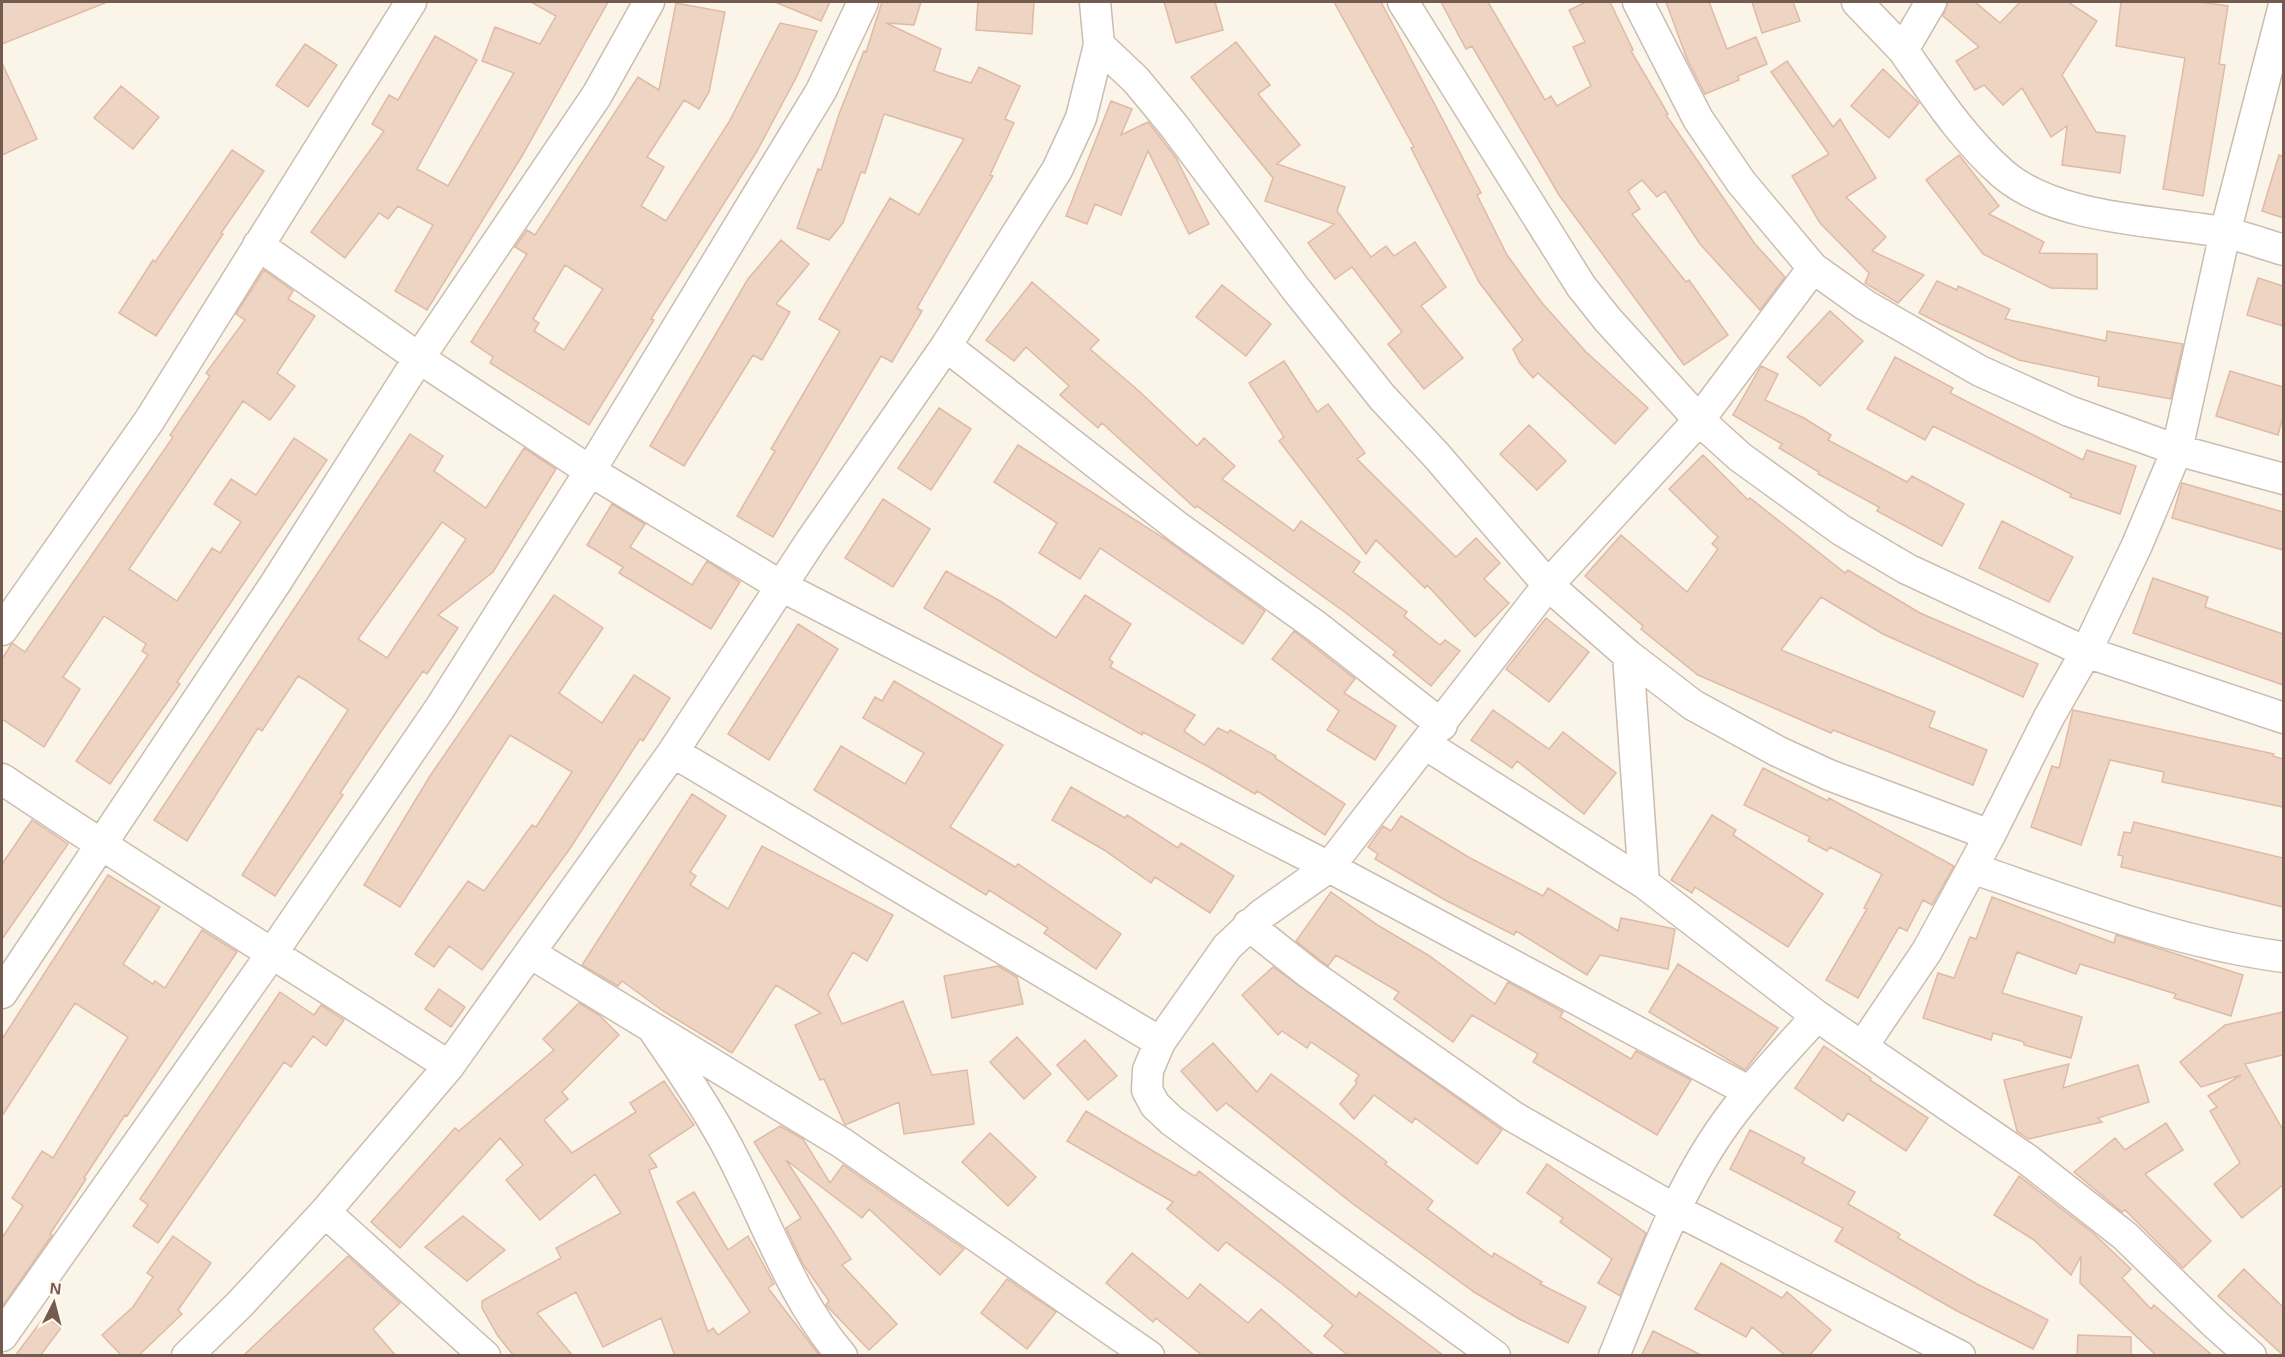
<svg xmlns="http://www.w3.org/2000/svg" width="2285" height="1357" font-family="Helvetica,sans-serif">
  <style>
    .building { fill: #eed4c3; stroke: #dfbaa5; stroke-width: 1.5; fill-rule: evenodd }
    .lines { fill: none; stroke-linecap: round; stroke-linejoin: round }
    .minor-casing { stroke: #ccbcb0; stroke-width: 33 }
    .minor { stroke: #fff; stroke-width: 30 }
  </style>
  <rect width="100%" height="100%" fill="#fbf4e9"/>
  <path class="building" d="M2,2H105V3L2,44Z
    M531,2H608L522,156L427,310L395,291L433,225L398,206L388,219L379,213L345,258L311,232L384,131L372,124L389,95L398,100L435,36L477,60L417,169L448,186L514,73L482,61L495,27L540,44L556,16Z
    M775,2H830L821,21Z
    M882,2H921L914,25L886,23L941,49L934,71L971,83L979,67L1020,86L1005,119L1014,123L990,175L993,176L917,308L922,311L892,362L881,356L773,537L737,516L775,451L771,449L840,331L819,319L890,198L919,215L964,139L884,114L865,173L861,172L843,223L829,240L797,228L818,169L821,170L839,114L864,51L866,52Z
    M978,2H1034L1032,34L976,30Z
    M1164,2H1215L1223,30L1176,43Z
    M1334,2H1381L1481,193L1477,195L1507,255L1542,303L1586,352L1648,408L1615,444L1538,373L1533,378L1520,363L1513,349L1523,340L1479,282L1411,148L1414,147Z
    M1441,2H1488L1545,100L1551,96L1557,106L1591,86L1573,47L1585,42L1569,10L1586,2H1610L1633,50L1631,51L1668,114L1666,115L1755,244L1785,277L1760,310L1700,244L1665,191L1657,197L1642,180L1628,191L1640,209L1632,214L1686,282L1689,280L1728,335L1684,365L1559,195L1472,46L1466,49Z
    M1666,2H1709L1727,49L1756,37L1767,64L1738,76L1739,80L1705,94L1687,59Z
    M1752,2H1793L1800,21L1762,33Z
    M1948,2H1975L2000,23L2020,2H2068L2097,21L2062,75L2096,132L2125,136L2120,173L2062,165L2067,126L2051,137L2022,88L2003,105L1984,85L1975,90L1956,61L1979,47L1943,16Z
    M2121,2H2199L2228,6L2219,64L2225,65L2203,196L2163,189L2185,58L2116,46Z
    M676,3L725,12L709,92L699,109L684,100L647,157L664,167L641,206L666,221L729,122L780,23L817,31L797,76L757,151L651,319L654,320L589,425L490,363L493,357L471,342L527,254L515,247L527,230L535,235L638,77L659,90ZM565,265L603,289L564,350L534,331L539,323L533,319Z
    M1236,42L1270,85L1258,94L1300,145L1277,164L1345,187L1337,211L1371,257L1386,246L1394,256L1415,242L1446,287L1421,306L1463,358L1424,389L1388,344L1402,332L1352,267L1335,279L1308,243L1334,224L1265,201L1273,178L1191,77Z
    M305,44L337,65L308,107L276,85Z
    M1787,61L1833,127L1840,119L1876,178L1846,197L1886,237L1872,251L1924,275L1898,303L1865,283L1869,273L1820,223L1792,176L1829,154L1771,72Z
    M2,63L37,139L2,155Z
    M1883,69L1919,103L1889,138L1851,106Z
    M121,86L159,117L133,149L94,118Z
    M1111,101L1132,109L1121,135L1148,122L1160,137L1176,158L1209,224L1189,234L1148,151L1121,215L1095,204L1087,224L1066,216Z
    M232,150L264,171L221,233L223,234L156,336L119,313L153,260L155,262Z
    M1959,155L1999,206L1989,214L2044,242L2039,253L2097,254V289L2051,288L1983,254L1926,180Z
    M2279,155L2283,156V218L2262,211Z
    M781,240L809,264L776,304L790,312L762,360L753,355L684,466L650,446L748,279Z
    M264,270L293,291L288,299L315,316L277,373L295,386L270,420L243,401L129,569L177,601L212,548L220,553L241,522L214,504L231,479L256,495L294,438L327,460L177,682L180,684L110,784L76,761L148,655L142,651L146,644L104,616L63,677L80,689L44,747L2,719V659L12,643L25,652L173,437L170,435L210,376L206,373L245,320L236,314Z
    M2258,278L2283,286V326L2247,315Z
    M1937,281L1957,290L1958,286L2010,309L2005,319L2106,341L2107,331L2183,344L2171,399L2098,386L2099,377L2019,360L1941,324L1919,313Z
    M1032,282L1099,340L1090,349L1140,392L1197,446L1204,438L1235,466L1222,479L1294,531L1301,521L1360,562L1353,572L1407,612L1404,616L1440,645L1445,640L1460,651L1431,686L1393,655L1396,652L1346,613L1197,506L1195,508L1102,423L1098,428L1060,395L1069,386L1026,347L1014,361L986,340Z
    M1222,285L1271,324L1246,356L1196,317Z
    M1830,311L1863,341L1820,386L1787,357Z
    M1895,357L1953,388L1950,393L2083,460L2087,450L2136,466L2120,514L2070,497L2071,494L1933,426L1925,440L1867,409Z
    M1284,361L1317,412L1328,404L1365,453L1357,459L1456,557L1476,538L1500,563L1484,579L1509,603L1475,637L1427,585L1425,588L1376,540L1366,554L1279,441L1284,437L1249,383Z
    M1761,366L1778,374L1765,400L1804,418L1831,435L1828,440L1907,482L1912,476L1964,504L1942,546L1877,511L1879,507L1818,474L1819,472L1779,448L1782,444L1733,415Z
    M2230,371L2283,387V417L2278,435L2216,416Z
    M939,408L971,429L931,490L898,468Z
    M1529,425L1566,461L1537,490L1500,454Z
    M410,434L443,456L434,471L486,508L524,448L556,469L493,572L438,615L458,628L427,674L423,671L380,733L340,793L343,795L275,896L242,875L348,710L305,680L298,676L262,731L258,728L187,841L154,820ZM442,522L466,539L387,658L358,639Z
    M1018,445L1165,539L1265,611L1243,644L1100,548L1080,579L1039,553L1057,523L994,482Z
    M1703,455L1748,500L1750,498L1845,573L1848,570L1920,613L2038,664L2023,697L1883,634L1821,597L1781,650L1935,712L1929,727L1987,750L1973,785L1833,730L1831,733L1698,675L1641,629L1643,626L1585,576L1621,535L1687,592L1718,549L1712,544L1718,537L1669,489Z
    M2182,483L2283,512V550L2172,518Z
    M883,499L930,529L893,587L845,558Z
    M612,504L645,524L630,547L692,585L707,561L740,582L711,629L619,573L623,567L587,545Z
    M2002,521L2073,557L2049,602L1979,568Z
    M946,571L1000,601L1056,638L1085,595L1131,624L1109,659L1113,662L1110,667L1195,715L1184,731L1204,745L1218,728L1228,733L1230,730L1276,756L1275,758L1345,804L1325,835L1257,791L1255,794L1209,767L1143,732L1142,735L1035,674L924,608Z
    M2153,578L2208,597L2205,607L2283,634V685L2133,633Z
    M554,595L603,628L559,693L602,723L634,675L670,698L643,741L640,739L571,847L482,970L449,946L434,967L415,954L468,881L484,891L532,825L536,827L572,772L510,735L400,907L364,885L430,776Z
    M1546,618L1589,652L1549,702L1506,669Z
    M798,624L838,649L769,760L728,734Z
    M1294,631L1355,679L1344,693L1396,726L1375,760L1327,730L1339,711L1272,659Z
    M894,681L1003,745L950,827L1015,867L1018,864L1121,934L1096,969L1044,933L1048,928L989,890L986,895L814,790L841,746L905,784L924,753L863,718L875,697L882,701Z
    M1493,710L1549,749L1563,732L1616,773L1584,814L1517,761L1512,768L1471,740Z
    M2073,710L2274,754L2273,756L2283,759V807L2162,782L2164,772L2110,760L2081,845L2031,827L2052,766L2059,768Z
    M1763,768L1828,801L1829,798L1954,866L1932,905L1923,900L1907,931L1899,927L1858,998L1826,980L1867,909L1864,908L1882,874L1830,847L1827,851L1808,841L1810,837L1744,805Z
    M1071,787L1125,818L1127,815L1178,848L1181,843L1234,876L1210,913L1155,877L1151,883L1104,850L1052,820Z
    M692,794L726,816L690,872L696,876L690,885L728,909L762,846L893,915L867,961L853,952L828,994L842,1024L903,1001L932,1075L967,1070L974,1124L904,1134L899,1102L845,1125L824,1079L820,1080L795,1025L821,1013L776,985L732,1053L663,1011L622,981L618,986L582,965Z
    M1712,815L1736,830L1733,835L1823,894L1788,947L1695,887L1692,893L1671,880Z
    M1401,816L1470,858L1543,896L1548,888L1618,931L1621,918L1675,929L1668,969L1600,955L1587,975L1516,931L1514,935L1445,900L1375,859L1378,854L1368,847L1383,826L1391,831Z
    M32,820L68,844L2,939V864Z
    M2134,822L2283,858V907L2121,867L2123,856L2118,855L2124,832L2131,833Z
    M108,875L160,907L123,964L153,984L155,981L165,988L202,930L237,952L127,1116L125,1115L84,1178L86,1179L50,1234L52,1235L2,1307V1238L23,1206L12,1198L42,1151L53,1158L128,1037L75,1003L2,1116V1039Z
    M1331,892L1379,926L1428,955L1495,1004L1508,982L1563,1012L1560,1017L1631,1059L1636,1051L1691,1080L1657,1135L1533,1062L1538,1054L1472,1015L1453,1042L1394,999L1399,992L1336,955L1328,966L1320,960L1296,941Z
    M1992,897L2114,943L2116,935L2243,975L2231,1016L2174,998L2176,994L2080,964L2076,974L2017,952L2002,993L2082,1017L2071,1058L2024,1045V1042L1993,1033L1991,1040L1923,1018L1938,973L1954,978L1970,937L1976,939Z
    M1678,964L1778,1028L1745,1070L1649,1012Z
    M998,966L1017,977L1023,1004L952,1018L944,976Z
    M1273,967L1502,1130L1477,1164L1415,1118L1412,1123L1374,1095L1354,1119L1340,1104L1357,1083L1355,1081L1359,1075L1311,1042L1307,1048L1282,1031L1278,1035L1242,995Z
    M439,989L465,1007L451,1027L425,1009Z
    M280,992L314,1015L321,1005L344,1020L326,1046L313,1036L291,1067L284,1062L158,1243L133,1226L148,1205L140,1199Z
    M579,1003L599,1015L619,1035L562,1092L568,1099L544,1120L572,1153L636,1112L630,1103L664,1081L694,1125L649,1155L657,1167L649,1170L708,1332L713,1328L718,1335L750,1312L677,1202L694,1192L728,1250L748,1236L774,1284L768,1288L820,1356H675L661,1318L603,1347L576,1292L537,1313L573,1356H514L498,1336L482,1308V1301L561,1258L556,1248L621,1213L595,1174L540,1220L506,1180L523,1165L500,1138L400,1248L371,1222L455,1128L459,1131L554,1050L543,1039Z
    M2283,1012V1055L2245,1064L2283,1130V1185L2242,1218L2214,1184L2240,1163L2210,1111L2217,1107L2208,1096L2241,1075L2201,1087L2180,1062L2225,1025Z
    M1017,1037L1051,1074L1024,1099L990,1062Z
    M1085,1040L1117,1076L1088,1100L1057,1065Z
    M1213,1043L1257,1092L1271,1074L1355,1137L1387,1162L1385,1164L1433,1201L1427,1209L1492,1257L1494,1253L1542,1282L1540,1284L1586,1307L1568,1343L1519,1319L1474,1292L1353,1204L1226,1103L1217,1111L1181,1071Z
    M1824,1046L1871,1078L1870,1080L1928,1118L1906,1151L1848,1113L1843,1121L1795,1088Z
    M2069,1064L2063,1088L2138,1065L2149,1102L2098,1118L2102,1122L2029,1139L2017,1131L2004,1080Z
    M1086,1111L1195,1176L1199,1171L1356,1297L1359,1292L1444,1356H1349L1324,1336L1333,1325L1282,1284L1226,1242L1218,1251L1167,1209L1173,1202L1067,1141Z
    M2166,1123L2183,1150L2145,1174L2211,1241L2183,1268L2125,1210L2122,1212L2074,1172L2115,1138L2125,1150Z
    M780,1126L803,1139L830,1183L843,1165L964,1249L940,1275L869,1209L862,1218L786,1160L851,1259L842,1265L897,1324L869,1350L826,1305L829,1301L803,1264L786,1228L801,1218L754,1142Z
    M1750,1130L1805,1158L1802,1163L1855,1192L1848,1204L1900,1234L1898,1238L1977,1284L2048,1320L2033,1349L1957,1311L1835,1241L1843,1228L1730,1169Z
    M990,1133L1036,1177L1008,1206L962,1162Z
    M1547,1164L1646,1233L1620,1296L1598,1283L1612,1259L1560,1222L1563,1218L1527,1193Z
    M2019,1176L2093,1233L2131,1269L2122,1278L2151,1309L2154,1305L2213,1356H2157L2080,1283L2081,1256L2071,1275L2034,1240L1994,1215Z
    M463,1216L505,1250L467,1281L425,1247Z
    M173,1236L211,1263L178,1310L182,1314L138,1356H122L102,1335L133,1307L153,1277L147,1273Z
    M1132,1253L1188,1299L1200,1284L1248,1323L1261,1309L1315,1356H1203L1156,1318L1153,1322L1106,1283Z
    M348,1256L400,1303L373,1329L396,1356H243Z
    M1721,1263L1782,1298L1787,1292L1831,1330L1809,1356H1786L1752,1327L1746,1337L1695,1309Z
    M2244,1269L2283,1307V1355L2218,1296Z
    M1007,1279L1056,1312L1027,1349L981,1313Z
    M45,1316L61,1328L40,1356H15Z
    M1653,1331L1703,1356H1641Z
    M2078,1335L2131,1337V1356H2077Z"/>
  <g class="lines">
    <g class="minor-casing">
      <path id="minor" d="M1403,2L1581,286L1608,320L1699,420L1740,457L1841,530L1907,569L2086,652L2284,718
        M1638,2L1698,119L1741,182L1813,268L1865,305L1980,371L2069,411L2177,450L2284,479
        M1857,2L1903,50
        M1931,2L1903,50C1934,94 1963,139 2003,174C2057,220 2155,220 2222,232C2243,236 2263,244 2284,250
        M1099,45L1136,80L1174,126L1295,288L1382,397L1436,455L1548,585L1628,655L1693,705L1777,751L1829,775L1990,835
        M258,245L419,358L590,471L781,586L1329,867L1750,1092
        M946,346L1179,528L1316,626L1442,725
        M2,630L149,421L411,2
        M1628,655L1644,883
        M1425,744L1644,883L1817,1016L2028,1160L2125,1236L2214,1323L2251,1356
        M673,752L1160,1042
        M2,779C149,878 300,970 449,1066
        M1972,868C2074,903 2176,943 2284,957
        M1248,925L1310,974L1514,1117L1676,1210L1960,1356
        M530,953L842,1143L1149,1356
        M2,993L275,584L419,358L597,95L649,2
        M655,1032C680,1068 705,1105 726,1144C764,1214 789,1294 842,1356
        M1862,1047L1927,951L1990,835L2049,717L2086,652L2137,545L2177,450L2225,233L2284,5
        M325,1212L485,1356
        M2,1336L273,952L440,708L590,471L821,91L863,2
        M187,1356L241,1303L325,1212L449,1066L673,752L810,542L946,346L1057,170L1081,118L1099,45L1095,2
        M1495,1356L1172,1121L1155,1105L1147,1090L1148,1070L1160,1042L1227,947L1261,915L1329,867L1548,585L1699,420L1813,268
        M1614,1356C1647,1276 1676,1191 1727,1121C1754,1084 1786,1050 1817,1016"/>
    </g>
    <use href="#minor" class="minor"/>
  </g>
  <rect width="2285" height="1357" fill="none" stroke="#735b4f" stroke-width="6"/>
  <g transform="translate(54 1303) rotate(6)" stroke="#fef8ef" stroke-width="4.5" paint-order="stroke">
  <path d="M0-4.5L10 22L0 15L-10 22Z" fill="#735b4f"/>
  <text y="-9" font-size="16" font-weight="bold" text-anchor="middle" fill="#735b4f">N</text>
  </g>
</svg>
